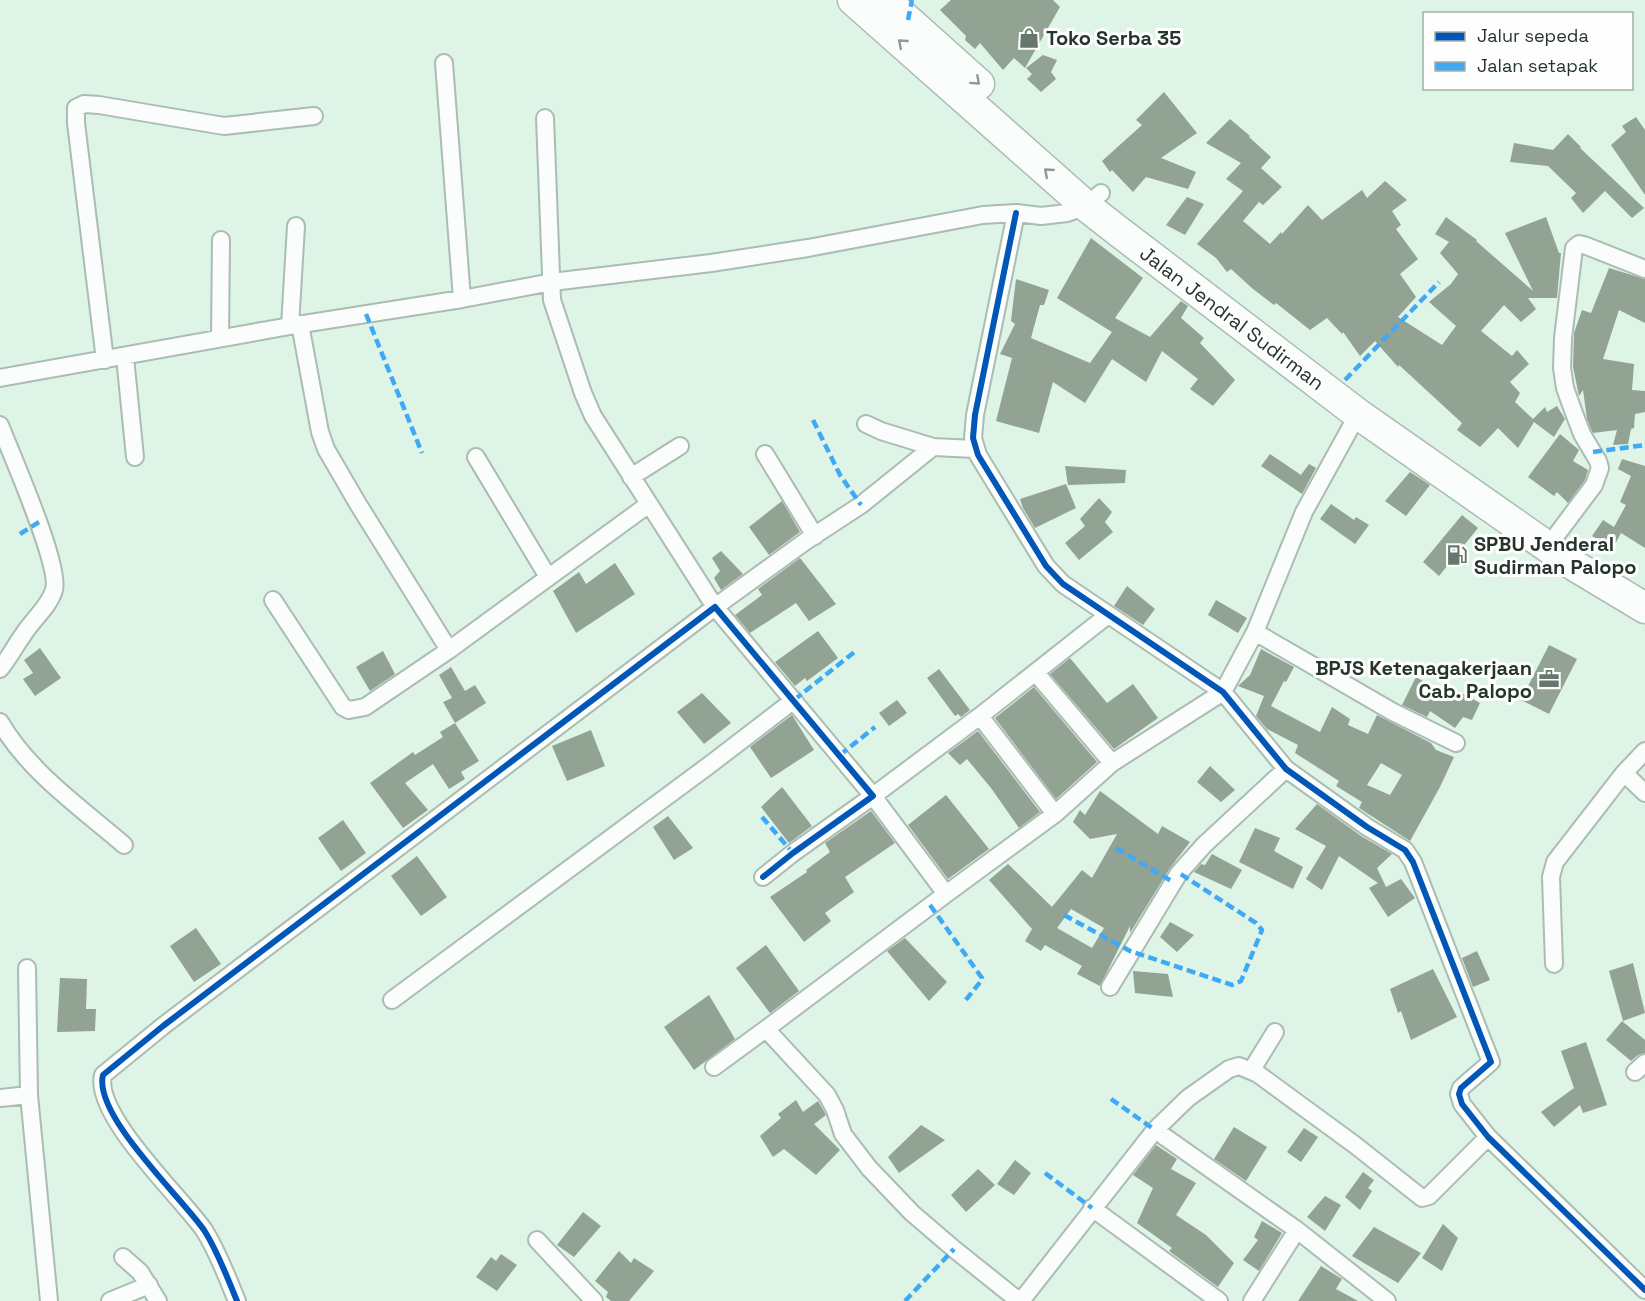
<svg xmlns="http://www.w3.org/2000/svg" width="1645" height="1301" font-family="'Space Grotesk',sans-serif">
  <style>
    .building { fill: #92a293; fill-rule: evenodd }
    .lines { fill: none; stroke-linecap: round; stroke-linejoin: round }
    .street-casing { stroke: #abbcb2; stroke-width: 20 }
    .highway-casing { stroke: #abbcb2; stroke-width: 33 }
    .street { stroke: #fafdfb; stroke-width: 16 }
    .highway { stroke: #fafdfb; stroke-width: 30 }
    .quiet { stroke: #3fa9f5; stroke-width: 4.5; stroke-dasharray: 9 4.5; stroke-linecap: butt }
    .cycleway-casing { stroke: #fefefe; stroke-width: 10 }
    .cycleway { stroke: #0057b8; stroke-width: 6 }
    .oneway { stroke: #909994 }
    .labels { text-anchor: middle; stroke-width: 6; stroke-linejoin: round; paint-order: stroke }
    .poi-label { font-size: 20px; font-weight: bold; fill: #26352c; stroke: #fefefe; text-anchor: start }
    .street-label { font-size: 20px; fill: #26352c; stroke: #fefefe }
  </style>
  <rect width="100%" height="100%" fill="#def4e7"/>
  <path class="building" d="M951,0H1053L1060,7L1025,68L1014,58L1003,70L980,43L975,49L965,40L966,36L940,10Z
    M1043,55L1057,60L1051,72L1056,79L1041,92L1027,79L1032,74L1026,68Z
    M1164,92L1197,133L1161,158L1196,172L1188,189L1146,177L1133,192L1112,170L1110,172L1102,161L1142,125L1136,120Z
    M1636,117L1645,130V195L1611,145L1626,132L1622,126Z
    M1230,119L1250,136L1249,137L1271,157L1261,168L1282,187L1263,205L1259,202L1243,221L1270,244L1281,232L1282,234L1308,205L1322,220L1362,190L1367,198L1385,181L1407,200L1392,211L1401,225L1396,229L1418,259L1400,274L1416,297L1398,317L1442,345L1456,326L1429,302L1451,284L1458,274L1440,253L1449,242L1435,234L1446,217L1477,240L1476,241L1533,291L1505,233L1546,217L1559,253H1561L1557,298H1528L1536,309L1521,322L1504,305L1481,331L1512,356L1517,350L1529,364L1510,382L1520,393L1515,402L1533,419L1545,407L1547,412L1557,406L1565,419L1554,437L1534,422L1518,448L1498,428L1480,447L1457,430L1462,423L1399,365L1398,367L1375,341L1360,356L1343,332L1342,334L1327,318L1310,330L1276,303L1274,305L1253,289L1231,269L1227,272L1216,258L1197,244L1243,191L1226,179L1241,163L1206,143Z
    M1568,134L1581,147L1580,148L1644,208L1632,218L1605,191L1583,213L1571,198L1576,193L1548,166L1510,162L1514,143L1553,150Z
    M1187,197L1204,204L1185,235L1166,225Z
    M1091,238L1143,278L1115,318L1150,337L1181,301L1188,306L1181,318L1204,338L1200,343L1235,380L1213,406L1190,389L1198,379L1162,351L1146,382L1112,359L1085,403L1053,382L1039,433L996,421L1012,358L1000,354L1015,324L1011,321L1016,279L1049,290L1044,305H1040L1031,338L1090,363L1112,332L1057,298Z
    M1609,268L1645,279V323L1619,310L1603,359L1634,364L1632,390L1645,391V412L1635,414L1634,428L1631,429L1628,444L1613,445L1617,430L1593,433L1591,429L1587,419L1583,390L1579,396L1573,367L1574,333L1582,310L1591,313Z
    M1560,434L1579,450L1573,461L1588,470L1585,480L1568,503L1557,492L1554,496L1528,477Z
    M1270,454L1301,475L1309,464L1316,468L1302,494L1261,466Z
    M1622,459L1645,466V548L1621,533L1613,548L1592,536L1603,520L1614,527L1626,505L1620,502L1631,476L1618,469Z
    M1065,466L1126,470L1125,483L1068,485Z
    M1410,472L1430,485L1406,516L1385,501Z
    M1066,484L1076,508L1035,528L1023,508L1020,499Z
    M1099,498L1112,512L1105,522L1113,532L1079,560L1065,543L1085,526L1080,519Z
    M782,501L800,532L769,555L749,527Z
    M1331,504L1354,520L1356,517L1369,525L1355,544L1320,519Z
    M1462,515L1478,528L1439,576L1423,562Z
    M721,551L743,574L721,590L714,578L720,571L712,558Z
    M800,558L836,604L809,621L796,603L750,633L735,615L762,595L758,589Z
    M615,563L635,594L576,633L553,591L579,572L586,584Z
    M1127,586L1155,609L1143,625L1114,606Z
    M1216,600L1247,618L1238,633L1208,615Z
    M818,631L838,658L807,681L805,678L795,686L775,662Z
    M1549,645L1577,659L1549,714L1521,700Z
    M40,648L61,678L35,696L23,679L33,673L24,660Z
    M1261,649L1294,667L1286,682L1284,681L1271,706L1320,732L1332,707L1350,719L1348,725L1368,734L1377,715L1431,743L1436,750L1454,757L1440,787L1410,841L1359,808L1362,802L1336,786L1339,781L1295,753L1298,745L1267,729L1256,716L1264,696L1238,686L1250,675ZM1381,763L1402,775L1390,795L1367,785Z
    M383,651L395,674L370,691L356,667Z
    M1070,658L1107,703L1133,684L1158,718L1114,749L1050,674Z
    M451,667L465,691L475,685L486,703L455,723L443,702L452,698L439,675Z
    M939,669L970,710L961,717L958,714L955,716L927,678Z
    M1416,677L1443,693L1447,685L1480,703L1472,720L1463,717L1455,728L1430,711L1427,717L1402,705Z
    M1034,687L1097,762L1056,799L995,718Z
    M702,693L731,723L704,744L677,712Z
    M897,700L907,713L889,726L879,713Z
    M792,715L814,750L771,778L750,747Z
    M455,723L479,761L461,772L465,779L449,789L433,764L405,783L428,810L403,828L370,783L413,752L415,755L443,737L440,732Z
    M591,730L605,766L567,781L552,746Z
    M978,731L1040,812L1019,828L991,788L967,759L960,765L948,753Z
    M1210,766L1235,790L1221,802L1197,782Z
    M782,787L812,826L789,843L761,807Z
    M1100,791L1158,834L1162,826L1190,842L1170,868L1130,933V926L1100,986L1077,974L1082,966L1045,945L1041,951L1025,941L1032,929L989,880L1008,864L1052,907L1082,870L1092,878L1117,834L1090,839L1073,822L1080,810L1085,815ZM1071,909L1104,928L1092,948L1057,928Z
    M946,795L989,849L948,879L908,825Z
    M1317,804L1361,836L1392,854L1377,868L1386,887L1401,879L1415,898L1388,917L1369,888L1378,883L1339,856L1322,890L1306,879L1326,846L1295,829Z
    M871,811L895,843L845,877L854,892L825,913L831,921L804,942L770,897L807,872L806,870L830,852L825,843Z
    M668,816L693,848L674,860L653,827Z
    M343,820L366,853L341,871L318,838Z
    M1255,828L1280,838L1274,851L1303,867L1293,889L1239,862Z
    M1212,854L1242,870L1231,889L1194,872L1201,864L1205,865Z
    M417,856L447,897L421,916L391,876Z
    M1170,922L1194,935L1177,952L1160,937Z
    M196,928L221,964L194,982L170,946Z
    M905,938L947,982L929,1001L887,951Z
    M766,945L799,991L770,1013L736,968Z
    M1477,951L1490,980L1473,987L1462,958Z
    M1633,963L1645,1013L1623,1021L1609,971Z
    M1433,969L1457,1017L1411,1040L1401,1011L1398,1013L1390,989Z
    M1133,971L1168,974L1173,997L1135,993Z
    M60,978L87,979L86,1009H96L95,1031L57,1032Z
    M709,995L735,1039L694,1070L664,1027Z
    M1622,1021L1645,1040V1053L1638,1055L1631,1061L1606,1040Z
    M1586,1042L1607,1105L1583,1113L1580,1105L1554,1127L1541,1112L1574,1088L1561,1051Z
    M796,1100L803,1112L818,1101L826,1115L814,1124L840,1150L816,1175L784,1149L773,1157L760,1136L781,1118L778,1114Z
    M921,1125L945,1140L899,1173L888,1157Z
    M1234,1127L1267,1147L1246,1181L1214,1159Z
    M1304,1128L1318,1137L1301,1162L1287,1152Z
    M1156,1145L1177,1159L1171,1169L1196,1183L1176,1215L1206,1235L1234,1263L1218,1287L1169,1251L1172,1248L1137,1223L1153,1188L1133,1175Z
    M1015,1160L1031,1173L1014,1195L997,1184Z
    M978,1169L995,1185L966,1212L951,1195Z
    M1363,1172L1374,1180L1368,1188L1372,1191L1360,1210L1345,1197Z
    M1325,1196L1341,1205L1325,1231L1307,1217Z
    M583,1212L601,1226L574,1257L557,1245Z
    M1262,1221L1282,1233L1259,1271L1243,1260L1258,1240L1254,1237Z
    M1443,1224L1458,1238L1442,1271L1422,1258Z
    M1374,1227L1421,1253L1398,1283L1352,1256Z
    M619,1251L631,1263L634,1258L654,1271L629,1301H611L606,1297L608,1292L595,1281Z
    M501,1254L517,1265L497,1291L476,1277L491,1257L496,1261Z
    M1321,1266L1342,1279L1336,1289L1358,1301H1298Z"/>
  <g class="lines">
    <g class="street-casing">
      <path id="street" d="M444,63L462,299
        M545,118L552,300L583,393L593,416L715,607L806,541L861,505L933,447
        M1016,213L975,415L973,438L978,455L1046,566L1063,584L1223,692L1286,769L1367,827L1405,850L1413,862L1491,1062L1461,1088L1459,1094L1462,1104L1488,1137L1645,1290
        M300,324L320,432L326,449L358,504L449,650L649,504
        M290,326L296,226
        M220,338L221,240
        M125,357L135,457
        M105,360L76,123V108L84,104L99,105L224,126L314,116
        M0,378L290,326L462,299L552,282L711,263L808,248L983,215L1016,213L1041,216L1067,213L1086,206L1101,193
        M866,424L881,431L933,447L975,449
        M0,425C11,454 61,566 54,590C49,607 32,620 23,635C15,646 9,658 0,669
        M765,454L815,536
        M476,457L548,577
        M631,477L680,446
        M1558,533L1594,485L1600,468L1598,461L1582,434L1574,413L1565,388L1562,368L1563,338L1574,248L1579,244L1584,245L1645,269
        M273,600L343,707L349,710L365,707L449,650
        M1255,632L1393,712L1456,743
        M1036,673L1112,763
        M980,716L1055,814
        M0,722C29,772 80,807 124,845
        M1624,773L1645,793
        M946,894L1055,814L1112,763L1223,692L1255,632L1304,512L1358,414
        M1554,964L1551,877L1555,862L1624,773L1645,751
        M27,968L29,1095
        M1110,987L1179,873L1204,845L1286,769
        M392,1000L712,763L794,700
        M714,1067L766,1029
        M1251,1071L1275,1032
        M1635,1072L1645,1063
        M0,1098L29,1095L49,1301
        M1155,1130L1188,1098L1229,1069L1239,1066L1258,1074L1355,1145L1422,1198L1429,1196L1488,1137
        M1092,1208L1219,1301
        M537,1240L594,1301
        M123,1257L140,1272L158,1301
        M110,1301L149,1285
        M237,1301C227,1277 218,1252 204,1230C182,1198 93,1115 103,1075L163,1026L715,607L873,796L793,853L763,877
        M1019,1301L954,1249L912,1213L869,1168L843,1134L835,1110L827,1095L766,1029L946,894L873,796L980,716L1108,615
        M1021,1301L1155,1130L1297,1230L1387,1301
        M1252,1301L1297,1230"/>
    </g>
    <g class="highway-casing">
      <path id="highway" d="M853,0L1086,206L1118,231L1358,414L1575,566L1645,608
        M885,0L979,84"/>
    </g>
    <use href="#street" class="street"/>
    <use href="#highway" class="highway"/>
    <path class="quiet" d="M908,20L912,0
      M366,314L422,453
      M1345,380L1439,282
      M813,420L840,475L861,505
      M1593,452L1645,445
      M20,534L39,522
      M794,700L857,650
      M840,755L875,727
      M762,817L793,853
      M1116,848L1173,882
      M930,905L982,978L981,981L965,1001
      M1064,915L1130,951L1232,985L1241,981L1262,930L1256,923L1179,873
      M1111,1099L1155,1130
      M1045,1173L1092,1208
      M905,1301L954,1249"/>
    <g class="cycleway-casing">
      <path id="cycleway" d="M1016,213L975,415L973,438L978,455L1046,566L1063,584L1223,692L1286,769L1367,827L1405,850L1413,862L1491,1062L1461,1088L1459,1094L1462,1104L1488,1137L1645,1290
        M237,1301C227,1277 218,1252 204,1230C182,1198 93,1115 103,1075L163,1026L715,607L873,796L793,853L763,877"/>
    </g>
    <use href="#cycleway" class="cycleway"/>
  </g>
  <defs><path id="oneway-chevron" d="M-2-3.5L2.5 0L-2 3.5" fill="none" stroke-width="1.6" stroke-linecap="round" stroke-linejoin="round" transform="scale(1.5)"/></defs>
  <g class="oneway">
    <use href="#oneway-chevron" transform="translate(902 43) rotate(-139)"/>
    <use href="#oneway-chevron" transform="translate(976 81) rotate(42)"/>
    <use href="#oneway-chevron" transform="translate(1048 172) rotate(-139)"/>
  </g>
  <defs>
    <g id="shop-bare" transform="scale(1.62)"><path d="M-5-2.5h2.3a2.7 3.5 0 0 1 5.4 0H5L5.5 6h-11ZM-1.5-2.5h3a1.5 2.3 0 0 0-3 0Z" fill="#66786d" stroke="#fefefe" stroke-width="2.5" paint-order="stroke"/></g>
    <g id="fuel-bare" transform="scale(1.62)"><path d="M-5.5-6h7V0h2V4h1.3V-2.5L3-4.5l.8-.8L6-3V5H2.5V1h-1V6h-7ZM-4.2-4.7v3.2H.2V-4.7Z" fill="#66786d" stroke="#fefefe" stroke-width="2.5" paint-order="stroke"/></g>
    <g id="office-bare" transform="scale(1.62)"><path d="M-6-3h4V-5.5h4V-3h4V5H-6ZM-1-4.5V-3h2v-1.5ZM-6 0V1H6V0Z" fill="#66786d" stroke="#fefefe" stroke-width="2.5" paint-order="stroke"/></g>
  </defs>
  <g fill-rule="evenodd">
    <use href="#shop-bare" x="1029" y="38"/>
    <use href="#fuel-bare" x="1457" y="555"/>
    <use href="#office-bare" x="1549" y="679"/>
  </g>
  <g class="labels">
    <g class="poi-label">
      <text x="1046" y="45">Toko Serba 35</text>
      <text x="1474" y="551">SPBU Jenderal<tspan x="1474" dy="23">Sudirman Palopo</tspan></text>
      <text x="1532" y="675" text-anchor="end">BPJS Ketenagakerjaan<tspan x="1532" dy="23">Cab. Palopo</tspan></text>
    </g>
    <g class="street-label">
      <text transform="translate(1232 318) rotate(37)" y="7">Jalan Jendral Sudirman</text>
    </g>
  </g>
  <rect x="1423" y="12" width="210" height="78" fill="#fefefe" stroke="#a8aeaa" stroke-width="1.5"/>
  <rect x="1435" y="32" width="30" height="9" fill="#0057b8" stroke="#a8aeaa" stroke-width="1.5"/>
  <text x="1477" y="42" font-size="18" fill="#26352c">Jalur sepeda</text>
  <rect x="1435" y="62" width="30" height="9" fill="#3fa9f5" stroke="#a8aeaa" stroke-width="1.5"/>
  <text x="1477" y="72" font-size="18" fill="#26352c">Jalan setapak</text>
</svg>
